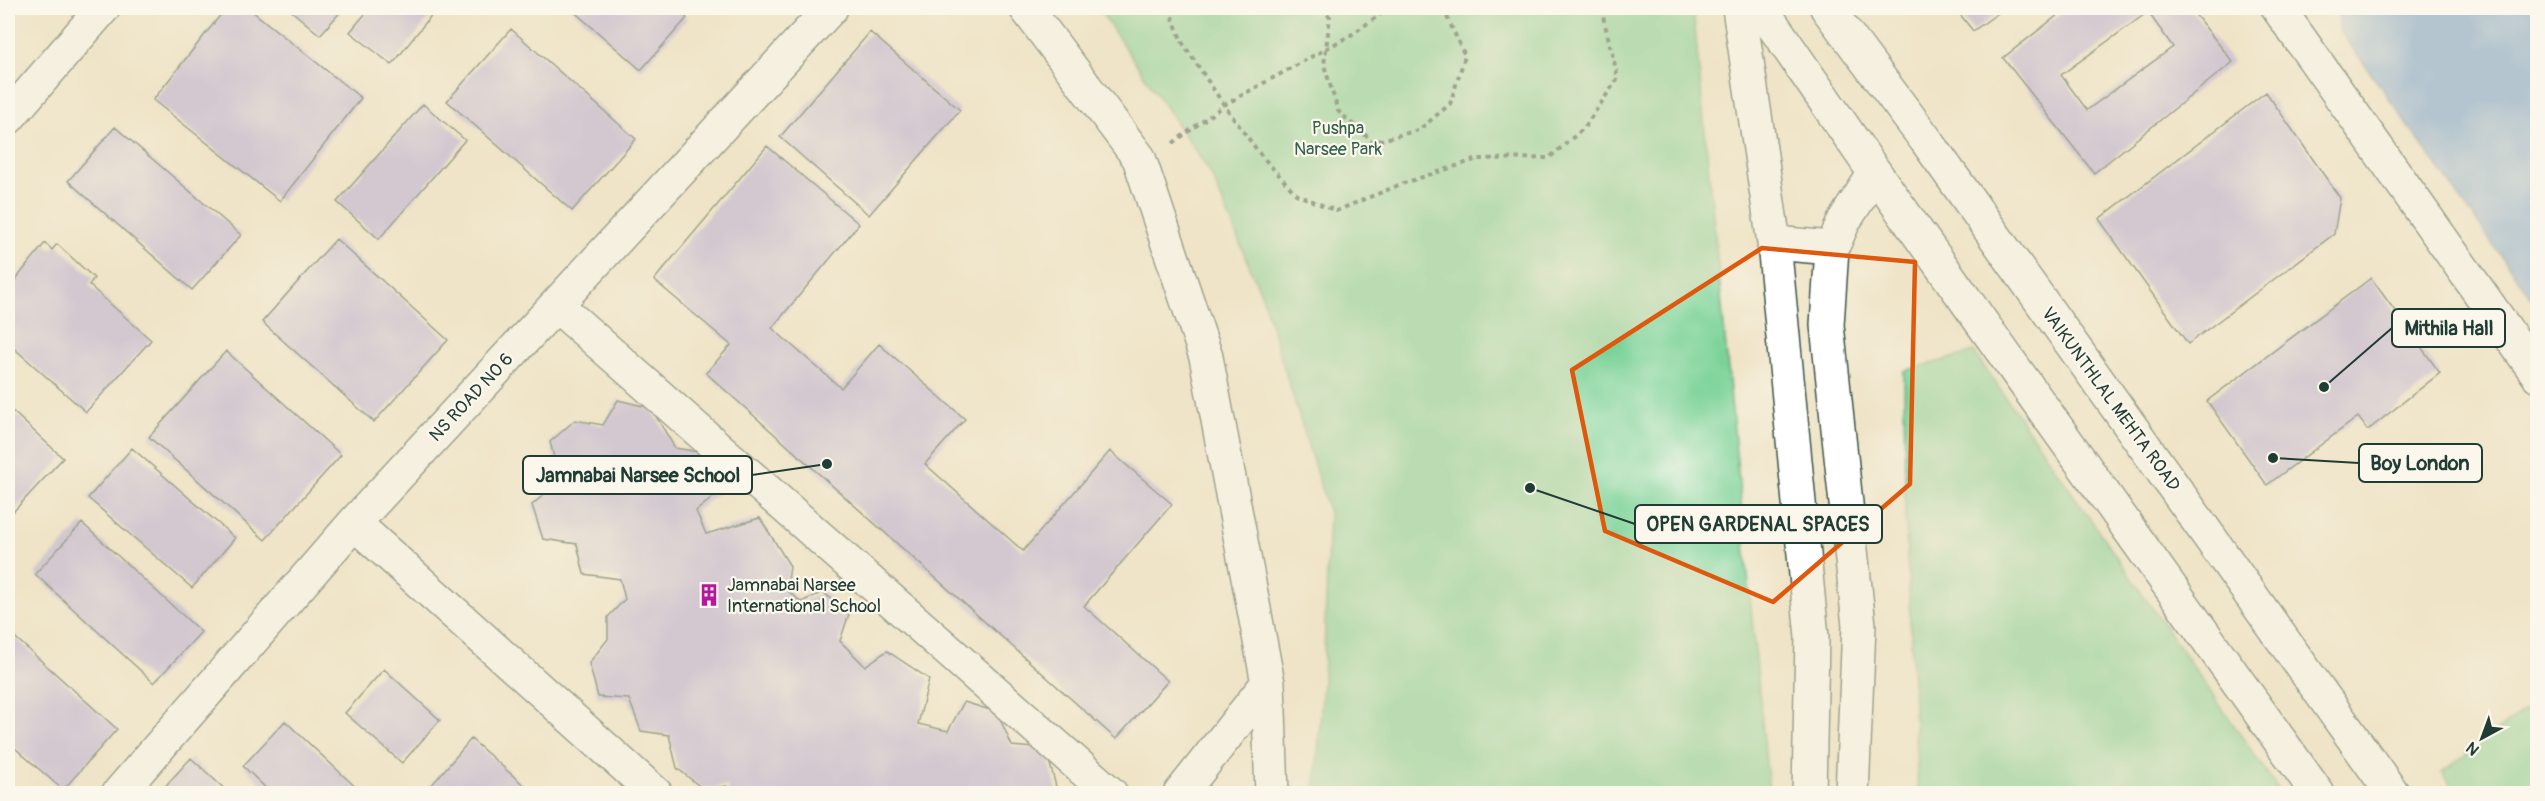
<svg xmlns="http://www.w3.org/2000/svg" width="2545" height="801" font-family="Pangolin,sans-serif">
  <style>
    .green { fill: #7bd399; stroke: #4d8866; stroke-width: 1.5 }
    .water { fill: #70a1da; stroke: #486f87; stroke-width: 1.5 }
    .building { fill: #b1a5db; fill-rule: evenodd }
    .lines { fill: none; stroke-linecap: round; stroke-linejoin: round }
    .minor-casing { stroke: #3e564a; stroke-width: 36 }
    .major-casing { stroke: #3e564a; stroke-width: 36 }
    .path { stroke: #3e564a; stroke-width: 4; stroke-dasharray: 4.5 4.5; stroke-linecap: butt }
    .minor { stroke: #fff; stroke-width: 33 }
    .major { stroke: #fff; stroke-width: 33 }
    .marked { fill: none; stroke: #de580e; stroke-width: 4.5; stroke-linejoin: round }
    .labels { text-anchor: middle; stroke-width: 4.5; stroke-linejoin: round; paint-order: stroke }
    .park-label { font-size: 18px; fill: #36624d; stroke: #fbf7ec }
    .street-label { font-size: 18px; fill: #1f3d34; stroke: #fbf7ec }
    .poi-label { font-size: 18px; fill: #1f3d34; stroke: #fbf7ec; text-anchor: start }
    .leader { fill: none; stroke: #1f3d34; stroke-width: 2 }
    .callout-dot { fill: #1f3d34; stroke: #fbf7ec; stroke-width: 2 }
    .callout { fill: #fbf7ec; stroke: #1f3d34; stroke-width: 2 }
    .callout-label { font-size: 20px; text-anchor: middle; font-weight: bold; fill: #1f3d34 }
  </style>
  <rect width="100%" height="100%" fill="#fbf7ec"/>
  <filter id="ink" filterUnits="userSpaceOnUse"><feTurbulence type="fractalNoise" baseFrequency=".0167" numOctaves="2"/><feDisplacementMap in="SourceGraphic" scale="12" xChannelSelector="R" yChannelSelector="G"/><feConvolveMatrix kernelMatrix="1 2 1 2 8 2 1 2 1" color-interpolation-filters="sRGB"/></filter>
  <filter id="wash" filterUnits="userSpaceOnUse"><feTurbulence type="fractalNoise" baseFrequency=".008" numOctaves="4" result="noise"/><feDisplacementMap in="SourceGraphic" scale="24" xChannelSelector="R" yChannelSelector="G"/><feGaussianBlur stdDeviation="1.35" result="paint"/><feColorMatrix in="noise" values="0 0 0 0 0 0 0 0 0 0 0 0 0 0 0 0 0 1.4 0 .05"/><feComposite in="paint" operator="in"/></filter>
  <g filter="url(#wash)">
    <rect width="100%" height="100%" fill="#efe4c7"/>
    <path class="green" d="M1098,8H1693L1769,793H1315L1323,683L1329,513L1262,296L1210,172Z
      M1974,352L2281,793H1918L1905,512L1904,371Z
      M2537,701V793H2457L2442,772Z"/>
    <path class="water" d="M2338,8H2537V306L2339,29Z"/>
    <g id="blocks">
      <path class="building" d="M226,8H248L361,98L280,201L153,100Z
        M288,8H344L320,35Z
        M370,8H437L392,65L350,32Z
        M570,8H674L687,18L641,70Z
        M1955,8H2005L1973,31Z
        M2067,8H2190L2233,62L2094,173L2003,58ZM2148,12L2173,47L2087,110L2061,75Z
        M511,29L636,139L572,211L447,101Z
        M870,32L960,110L869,215L780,137Z
        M2266,92L2340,198L2334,234L2188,344L2099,219Z
        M423,104L465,140L379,239L337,202Z
        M115,127L241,235L192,290L68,181Z
        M767,146L859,224L772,328L841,388L879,344L965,419L925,464L1023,551L1110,451L1172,504L1084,606L1168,681L1116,739L706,373L731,345L654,280Z
        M336,239L448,340L374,422L262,322Z
        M45,243L52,250L57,244L94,278L89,285L151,340L86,412L8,343V289Z
        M2371,278L2440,373L2368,430L2358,417L2267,485L2207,401Z
        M226,351L341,455L265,540L149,437Z
        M618,400L651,408L675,448L711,454L721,491L696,511L706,534L760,518L790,566L787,590L801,602L823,592L849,614L840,641L865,666L887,651L929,679L918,724L948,731L964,702L997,712L1012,746L1046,749L1058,794H729L727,786L703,789L677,768L669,735L641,731L629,699L598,697L589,663L608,639V617L625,599L620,579L584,574L577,544L543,539L532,505L560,480L550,442L575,420L603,425Z
        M8,407L63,458L12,513L8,508Z
        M132,448L235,538L192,588L88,498Z
        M82,523L201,632L154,683L35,574Z
        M8,631L117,729L63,790L8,742Z
        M384,669L440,720L402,763L345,713Z
        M285,721L363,794H272L243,766Z
        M471,739L534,794H424Z
        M191,758L230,794H158Z"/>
    </g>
  </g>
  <g filter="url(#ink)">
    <use href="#blocks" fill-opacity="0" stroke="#3e564a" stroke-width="1.5"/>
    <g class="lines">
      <g class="minor-casing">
        <path id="minor" d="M1026,8L1139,158L1206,357L1268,683L1272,794
          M1739,8L1774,243L1812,637L1809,794
          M2278,8L2538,375
          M8,118L103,8
          M1774,243L1832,248
          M556,305L1111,794
          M354,523L656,794
          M118,794L354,523L831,8
          M1180,794L1268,683
          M1852,794L1859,625L1827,325L1832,248L1844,221L1875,173"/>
      </g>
      <g class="major-casing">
        <path id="major" d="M1761,8L1875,173L2318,794
          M1827,8L1926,140L2393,794"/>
      </g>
      <path class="path" d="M1169,8L1182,42L1224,105L1260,154L1296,194L1336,211L1404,183L1478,159L1549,158L1584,128L1618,78L1601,8
        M1321,8L1330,17L1324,65L1338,111L1373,142L1419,130L1450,104L1465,56L1444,10L1440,8
        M1173,143L1224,105L1351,35L1389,8"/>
      <use href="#minor" class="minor"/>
      <use href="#major" class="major"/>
    </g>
  </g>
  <path d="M0 0H2545V801H0ZM1762,248L1915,262L1910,484L1773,602L1605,531L1572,370Z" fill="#efe4c7" fill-opacity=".55" fill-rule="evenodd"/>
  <path class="marked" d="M1762,248L1915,262L1910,484L1773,602L1605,531L1572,370Z"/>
  <defs>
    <g id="building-bare" transform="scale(1.8)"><path d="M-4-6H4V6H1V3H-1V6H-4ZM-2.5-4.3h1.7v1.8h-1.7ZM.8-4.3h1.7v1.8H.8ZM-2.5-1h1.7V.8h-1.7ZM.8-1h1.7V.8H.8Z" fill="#b5179e" stroke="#fbf7ec" stroke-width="2.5" paint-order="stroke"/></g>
  </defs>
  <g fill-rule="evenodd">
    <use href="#building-bare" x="709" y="595"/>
  </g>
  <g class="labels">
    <g class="park-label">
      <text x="1338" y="134">Pushpa<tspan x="1338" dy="21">Narsee Park</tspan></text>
    </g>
    <g class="street-label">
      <text transform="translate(471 397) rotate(-47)" y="6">NS ROAD NO 6</text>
      <text transform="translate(2111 399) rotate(54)" y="6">VAIKUNTHLAL MEHTA ROAD</text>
    </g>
    <g class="poi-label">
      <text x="727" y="591">Jamnabai Narsee<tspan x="727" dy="21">International School</tspan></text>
    </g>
  </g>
  <path class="leader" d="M2324 387L2392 328M2273 458L2359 463M827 464L752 475M1530 488L1635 524"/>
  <g class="callout-dot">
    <circle cx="2324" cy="387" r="6"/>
    <circle cx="2273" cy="458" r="6"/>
    <circle cx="827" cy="464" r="6"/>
    <circle cx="1530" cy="488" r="6"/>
  </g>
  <g class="callout">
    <rect x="2392" y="309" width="113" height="38" rx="6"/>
    <rect x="2359" y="444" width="123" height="38" rx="6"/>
    <rect x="523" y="456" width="229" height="38" rx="6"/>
    <rect x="1635" y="505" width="247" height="38" rx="6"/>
  </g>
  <g class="callout-label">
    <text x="2449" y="335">Mithila Hall</text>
    <text x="2420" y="470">Boy London</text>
    <text x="638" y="482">Jamnabai Narsee School</text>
    <text x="1758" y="531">OPEN GARDENAL SPACES</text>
  </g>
  <rect width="2545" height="801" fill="none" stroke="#fbf7ec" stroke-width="30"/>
  <g transform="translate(2482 738) rotate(221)" stroke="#fbf7ec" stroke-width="4.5" paint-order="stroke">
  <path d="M0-4.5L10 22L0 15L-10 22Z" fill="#1f3d34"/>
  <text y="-9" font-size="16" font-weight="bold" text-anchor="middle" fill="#1f3d34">N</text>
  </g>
</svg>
